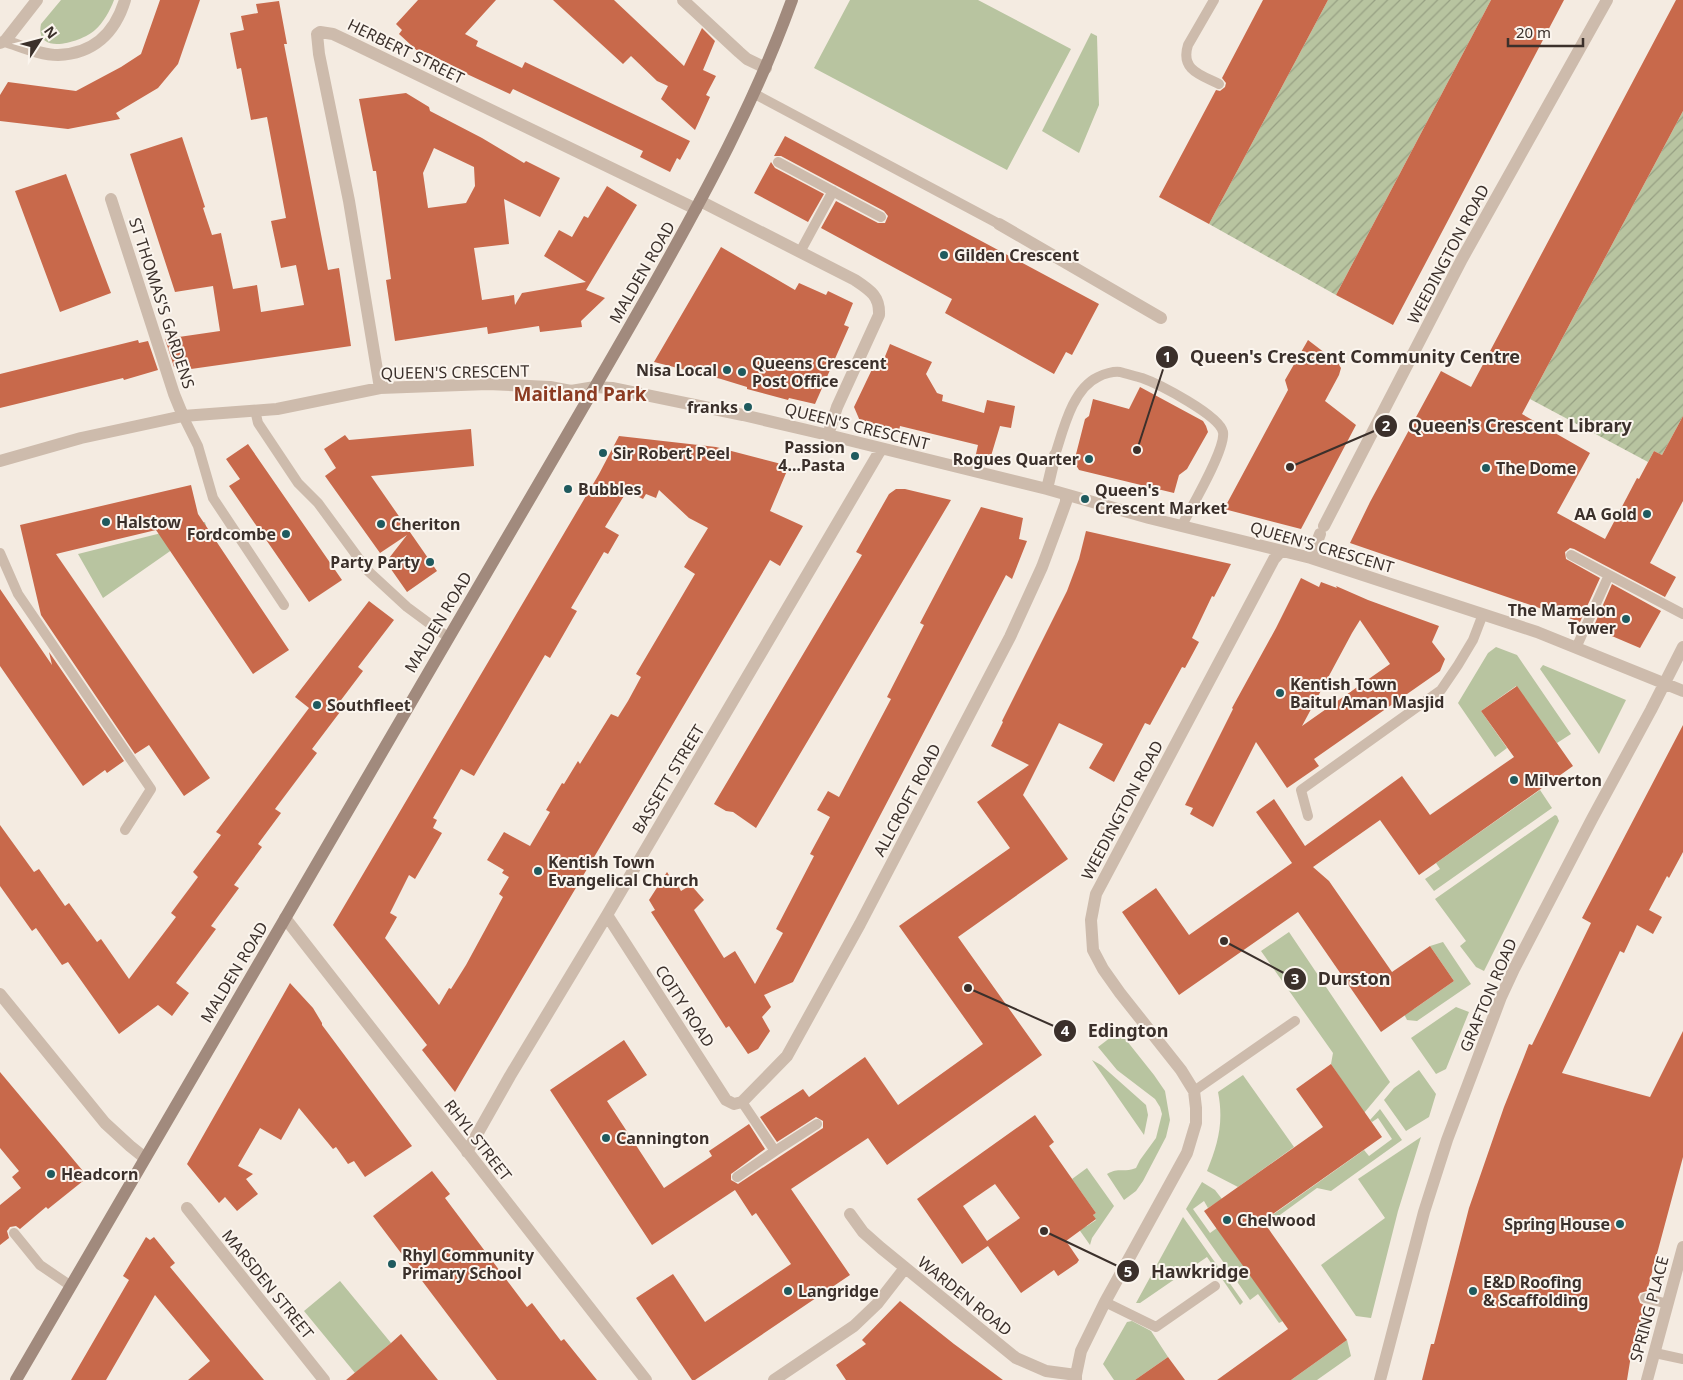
<svg xmlns="http://www.w3.org/2000/svg" width="1683" height="1380" font-family="'Noto Sans',sans-serif">
  <style>
    .green { fill: #b8c4a0 }
    .garden { fill: url(#garden-furrows) }
    .building { fill: #c8694b; fill-rule: evenodd }
    .lines { fill: none; stroke-linecap: round; stroke-linejoin: round }
    .lane { stroke: #cdbbac; stroke-width: 10 }
    .street { stroke: #cdbbac; stroke-width: 12 }
    .secondary { stroke: #a18a7d; stroke-width: 12 }
    .poi-dot { fill: #1f5a5e; stroke: #fbf5ee; stroke-width: 2 }
    .labels { text-anchor: middle; stroke-width: 4; stroke-linejoin: round; paint-order: stroke }
    .street-label { font-size: 16px; fill: #3b302b; stroke: #fbf5ee }
    .poi-label { font-size: 16px; font-weight: bold; fill: #3b302b; stroke: #fbf5ee; text-anchor: start }
    .quarter-label { font-size: 19px; font-weight: bold; fill: #8c3b22; stroke: #fbf5ee }
    .leader { fill: none; stroke: #3b302b; stroke-width: 2 }
    .callout-dot { fill: #3b302b; stroke: #fbf5ee; stroke-width: 2 }
    .mark-label { font-size: 15px; text-anchor: middle; font-weight: bold; fill: #fff }
    .callout-label { font-size: 18px; text-anchor: middle; font-weight: bold; fill: #3b302b; stroke: #fbf5ee; stroke-width: 4; stroke-linejoin: round; paint-order: stroke }
  </style>
  <defs>
    <pattern id="garden-furrows" width="10" height="10" patternUnits="userSpaceOnUse" patternTransform="scale(1.25)"><rect width="10" height="10" fill="#b8c4a0"/><path d="M-1 1l2-2M0 10L10 0M9 11l2-2" fill="none" stroke="#97a083"/></pattern>
  </defs>
  <rect width="100%" height="100%" fill="#f4ebe1"/>
  <path class="green" d="M61,0H114C110,11 103,23 95,30C82,42 34,57 41,24Z
    M850,0H978L1071,49L1007,170L814,68Z
    M1091,33L1097,36L1099,105L1079,153L1042,131Z
    M205,522L206,526L103,598L78,554Z
    M1496,647L1517,655L1571,734L1557,743L1516,686L1481,711L1507,748L1495,757L1458,703L1488,653Z
    M1543,665L1626,700L1599,754L1540,669Z
    M1540,790L1552,808L1434,891L1425,879L1440,869L1436,863Z
    M1555,815L1557,816L1559,821L1484,971L1476,967L1460,946L1466,941L1435,899Z
    M1289,932L1390,1082L1364,1113L1331,1064L1333,1053L1261,951Z
    M1443,942L1471,984L1417,1021L1407,1020L1403,1012L1414,1009L1454,981L1430,946Z
    M1456,1007L1469,1012L1446,1069L1436,1074L1411,1038Z
    M1119,1031L1154,1075L1165,1091L1170,1120L1166,1137L1143,1181L1136,1191L1124,1200L1107,1174C1119,1167 1123,1173 1136,1168L1140,1160L1156,1138L1162,1114L1160,1107L1155,1099L1117,1070L1098,1047Z
    M1092,1060L1101,1065L1146,1105L1148,1115L1144,1135Z
    M1419,1070L1436,1094L1429,1117L1406,1131L1384,1100L1394,1088Z
    M1243,1075L1294,1147L1238,1187L1207,1171C1218,1144 1224,1122 1218,1092Z
    M1380,1109L1402,1140L1331,1191L1317,1188L1273,1220L1271,1216L1364,1150L1369,1156L1392,1139L1378,1118L1372,1122L1370,1120Z
    M1421,1137L1398,1211L1371,1318L1356,1316L1321,1265L1385,1218L1358,1179Z
    M1087,1168L1114,1206L1092,1238L1090,1245L1078,1228L1087,1226L1096,1220L1093,1215L1096,1213L1072,1179Z
    M1202,1182L1215,1190L1222,1199L1208,1208L1204,1201L1193,1209L1210,1233L1217,1228L1283,1321L1279,1323L1258,1294L1250,1300L1186,1209Z
    M1183,1217L1243,1302L1240,1305L1207,1257L1140,1303H1136Z
    M340,1281L391,1343L355,1373L304,1311Z
    M1132,1321L1151,1331L1168,1357L1135,1380H1114L1103,1364L1127,1322Z
    M1347,1340L1351,1356L1317,1380H1291Z"/>
  <path class="garden" d="M1328,0H1491L1336,295L1209,224Z
    M1683,111V416L1662,455L1654,451L1648,462L1530,399Z"/>
  <path class="building" d="M160,0H200L178,64L158,88L116,113L120,119L68,129L0,121V95L8,82L76,91L121,67L141,54Z
    M418,0H496L465,34L478,41L476,46L522,68L525,62L690,141L680,160L677,158L670,172L640,157L643,151L513,89L510,94L469,75L428,53L424,57L399,34L402,30L396,24Z
    M553,0H614L684,66L702,28L715,41L703,70L716,76L706,95L710,97L695,130L661,99L668,86L657,81L631,56L623,64Z
    M1263,0H1328L1209,224L1159,197L1216,90L1220,91L1225,87L1226,83L1222,78Z
    M1491,0H1564L1393,325L1336,295Z
    M1676,0H1683V111L1522,414L1590,453L1557,513L1605,539L1637,478L1639,479L1654,451L1662,455L1683,416V501L1650,563L1676,577L1665,597L1574,549L1570,548L1565,552L1566,559L1600,578L1580,622L1350,543L1370,502L1441,371L1471,387Z
    M279,1L287,44H284L328,270L339,268L351,346L184,370L182,365L174,367L165,339L220,331L213,286L175,292L130,154L182,137L205,207L203,208L212,235L221,233L233,289L257,285L261,312L304,305L296,265L281,268L271,221L286,218L267,117L251,120L241,68L237,69L230,33L244,30L241,16L258,13L256,4Z
    M406,93L429,107L430,111L482,138L524,163L526,161L560,178L540,217L504,199L509,244L474,248L482,300L514,295L515,305L522,293L586,282L544,256L559,230L572,237L584,216L588,218L607,186L637,205L586,290L605,298L581,321L582,327L540,332L539,326L488,334L487,327L395,341L386,280L391,279L376,171H373L359,99ZM434,148L474,167L475,186L466,203L428,208L423,173Z
    M785,136L1099,304L1072,355L1066,352L1054,374L945,313L952,299L821,228L836,201L878,223H885L888,216L884,211L781,156H774Z
    M771,162L775,168L824,194L808,222L754,193Z
    M66,174L111,293L60,312L15,191Z
    M721,247L795,290L799,283L826,295L828,291L853,303L844,325L849,327L815,404L789,398L788,400L747,389V387L721,379L654,362Z
    M138,340L139,343L148,341L158,370L124,380L123,378L0,408V374Z
    M1308,340L1338,363L1341,368L1339,375L1325,401L1356,425L1301,529L1224,509L1288,390L1285,380Z
    M890,344L932,362L926,374L937,393L943,395L942,401L984,413L987,400L1015,406L1011,428L1000,426L988,466L974,463L978,445L900,426L899,431L860,421L854,407L876,361L882,364Z
    M1140,387L1203,421L1206,426L1208,432L1187,469L1179,475L1174,493L1079,470L1074,462L1085,419L1089,416L1093,399L1129,409Z
    M471,429L474,466L371,476L437,571L407,592L386,562L407,535L380,553L325,476L336,468L324,449L345,435L349,440Z
    M619,436L716,447L789,466L770,511L803,526L780,566L770,560L455,1092L422,1050L427,1045L333,925L599,474ZM659,490L689,518L708,528L684,567L695,574L636,674L641,677L628,701L618,717L611,714L580,764L578,761L564,784L562,783L546,810L550,812L530,846L504,832L487,860L504,870L502,873L509,877L499,894L503,897L466,965L451,989L449,988L439,1005L385,938L397,917L390,913L409,875L415,879L442,833L433,828L437,820L433,818L461,769L474,776L545,655L550,658L577,611L571,608L604,552L608,554L619,535L605,527L627,491L643,499L646,494L656,498Z
    M248,444L342,580L309,602L229,486L240,479L226,459Z
    M191,485L198,514L289,650L253,674L156,530L56,554L210,778L184,796L149,745L135,754L41,615L20,525Z
    M896,489H905L951,500L756,828L733,812L726,811L714,804L862,555L856,552L889,494Z
    M981,507L1023,518L1019,539L1027,541L1012,579L1006,575L793,982L764,995L771,1007L762,1017L770,1031L758,1049L748,1054L729,1026L726,1028L651,912L655,910L649,900L667,872L674,883L676,882L681,891L691,885L704,900L694,910L724,958L735,951L755,984L783,933L776,929L814,856L810,854L830,817L817,810L828,791L839,797L891,699L887,697L924,625L920,623Z
    M1086,531L1231,564L1214,597L1212,596L1192,638L1199,642L1185,668L1182,667L1150,725L1145,723L1114,782L1089,768L1103,744L1059,723L1023,795L1068,859L958,937L1042,1055L887,1165L868,1138L791,1189L850,1275L695,1380H692L636,1298L673,1274L705,1322L791,1264L756,1213L752,1216L735,1190L652,1245L550,1090L624,1040L647,1075L607,1101L664,1188L712,1156L709,1151L749,1124L765,1149L731,1174V1180L738,1184L823,1128V1121L816,1117L777,1142L760,1117L803,1089L809,1097L865,1057L898,1105L983,1044L899,926L1010,848L977,802L1029,765L991,746L1003,722L1002,721L1067,591L1079,559Z
    M1301,578L1319,587L1321,582L1337,588L1336,586L1368,600L1439,626L1432,642L1445,659L1440,671L1314,759L1319,766L1287,788L1256,742L1213,827L1190,814L1193,808L1185,805L1233,709L1232,708L1276,628ZM1360,620L1390,664L1302,726L1352,633Z
    M1612,584L1661,611L1640,648L1593,628Z
    M0,589L52,665L49,652L124,761L107,773L105,770L83,786L0,666Z
    M369,601L394,620L358,667L363,671L335,708L340,712L312,749L317,753L275,809L281,813L258,844L262,847L234,885L239,888L211,926L216,929L176,983L189,993L172,1016L158,1005L119,1034L68,962L62,965L36,928L32,931L0,886V825L34,872L39,869L65,906L69,903L97,942L101,939L129,979L176,917L171,913L198,877L193,872L221,835L216,832L309,708L295,697Z
    M1517,686L1573,766L1419,875L1380,820L1313,867L1329,881L1392,972L1430,946L1454,981L1381,1032L1298,912L1179,995L1122,912L1156,888L1189,935L1292,863L1256,812L1274,799L1305,846L1402,776L1430,815L1514,757L1481,711Z
    M1683,725V852L1669,878L1667,876L1649,910L1662,917L1653,934L1637,925L1624,953L1620,951L1562,1073L1650,1097L1683,1031V1157L1647,1291L1640,1293L1638,1297L1640,1303L1644,1305L1636,1344L1633,1343L1627,1380H1422L1431,1344H1434L1469,1208L1504,1107L1524,1057L1529,1044L1532,1045L1591,923L1582,918Z
    M290,983L313,1008L322,1023V1025L412,1146L365,1177L354,1161L348,1164L336,1147L333,1149L299,1108L281,1140L260,1128L238,1166L253,1174L246,1179L258,1194L237,1211L225,1197L219,1203L187,1164Z
    M1331,1064L1382,1137L1263,1221L1347,1340L1291,1380H1217L1288,1329L1204,1211L1323,1127L1296,1089Z
    M0,1072L88,1177L48,1209L46,1207L20,1229L16,1226L10,1227L7,1231L9,1238L0,1245V1205L21,1188L12,1177L19,1171L0,1148Z
    M1035,1115L1054,1142L1049,1146L1096,1213L1093,1215L1096,1219L1066,1241L1079,1260L1077,1263L1058,1276L1054,1270L1021,1293L988,1246L962,1264L917,1199ZM995,1184L1020,1218L987,1241L963,1206Z
    M432,1171L450,1194L445,1198L527,1307L532,1303L561,1341L564,1339L597,1380H497L373,1216Z
    M146,1237L150,1240L154,1237L175,1263L170,1267L264,1380H188L210,1361L155,1295L106,1380H71L129,1280L123,1276Z
    M900,1301L954,1344L1003,1380H846L836,1365L866,1344L862,1340Z
    M401,1334L438,1380H346L391,1343Z
    M1168,1357L1185,1380H1135Z"/>
  <g class="lines">
    <path class="lane" d="M1214,0L1188,45C1180,70 1201,75 1219,84
      M753,93L999,224
      M778,162L881,217
      M800,252L833,191
      M255,410L258,423L298,483L318,503L368,571L407,607L449,638
      M183,416L198,446L213,498L284,605
      M1055,455C1063,431 1072,389 1098,377C1103,374 1114,371 1120,372C1127,374 1135,376 1142,378C1159,384 1219,415 1223,432C1226,449 1191,508 1182,525
      M0,553L18,594L151,789L125,830
      M1571,555L1683,614
      M1576,648L1609,575
      M1308,816L1301,790L1441,690L1458,665L1473,640L1483,614
      M1194,1091L1295,1021
      M742,1102L775,1151L817,1124
      M737,1177L775,1151
      M14,1233L40,1265L71,1286
      M1645,1298L1668,1304
      M1105,1302L1156,1327L1215,1286
      M1655,1353L1683,1359"/>
    <path class="street" d="M683,0L739,52L747,59L766,68
      M5,41C21,46 40,55 58,55C93,54 115,33 125,0
      M0,43L5,41L37,0
      M111,199L174,394L183,416
      M700,201L855,280C870,290 880,296 879,315L837,407L828,435
      M999,224L1161,318
      M380,388L349,201L319,54L317,34L320,32L333,34L350,42L696,209
      M0,461L81,438L183,416L277,409L380,388L488,384L550,387L571,391L595,387L612,388L743,415L828,435L1047,489L1149,518L1311,558L1537,632L1683,691
      M1047,489L1055,455
      M1324,526L1462,259L1607,0
      M1311,558L1320,534
      M607,915L726,1100L734,1104L742,1102L787,1056L860,924L1010,637L1042,567L1058,524L1066,502V495
      M285,918L646,1380
      M0,994L105,1123L130,1146L145,1158
      M467,1152L510,1076L607,915L881,449
      M187,1208L324,1380
      M850,1214L863,1232L881,1248L1016,1358L1046,1371L1076,1375
      M774,1380L854,1326L877,1304L905,1268
      M1076,1380V1375L1081,1351L1105,1302L1187,1153L1196,1123V1108L1194,1091L1181,1070L1120,993L1103,969L1093,950L1091,920L1096,894L1274,559L1281,551
      M1380,1380L1424,1212L1447,1140L1501,997L1514,969L1592,819L1651,710L1683,647
      M1647,1380L1683,1247"/>
    <path class="secondary" d="M16,1380C177,1102 339,825 501,548C552,461 603,374 653,286C705,194 756,100 792,0"/>
  </g>
  <g class="poi-dot">
    <circle cx="944" cy="255" r="5"/>
    <circle cx="727" cy="370" r="5"/>
    <circle cx="742" cy="372" r="5"/>
    <circle cx="748" cy="407" r="5"/>
    <circle cx="603" cy="453" r="5"/>
    <circle cx="855" cy="456" r="5"/>
    <circle cx="1089" cy="459" r="5"/>
    <circle cx="1486" cy="468" r="5"/>
    <circle cx="568" cy="489" r="5"/>
    <circle cx="1085" cy="499" r="5"/>
    <circle cx="1647" cy="514" r="5"/>
    <circle cx="106" cy="522" r="5"/>
    <circle cx="381" cy="524" r="5"/>
    <circle cx="286" cy="534" r="5"/>
    <circle cx="430" cy="562" r="5"/>
    <circle cx="1626" cy="619" r="5"/>
    <circle cx="1280" cy="693" r="5"/>
    <circle cx="317" cy="705" r="5"/>
    <circle cx="1514" cy="780" r="5"/>
    <circle cx="538" cy="871" r="5"/>
    <circle cx="606" cy="1138" r="5"/>
    <circle cx="51" cy="1174" r="5"/>
    <circle cx="1227" cy="1220" r="5"/>
    <circle cx="1620" cy="1224" r="5"/>
    <circle cx="392" cy="1264" r="5"/>
    <circle cx="788" cy="1291" r="5"/>
    <circle cx="1473" cy="1291" r="5"/>
  </g>
  <g class="labels">
    <g class="street-label">
      <text transform="translate(406 51) rotate(26)" y="6">HERBERT STREET</text>
      <text transform="translate(1448 254) rotate(-62)" y="6">WEEDINGTON ROAD</text>
      <text transform="translate(642 272) rotate(-60)" y="6">MALDEN ROAD</text>
      <text transform="translate(162 303) rotate(72)" y="6">ST THOMAS'S GARDENS</text>
      <text transform="translate(455 372) rotate(-1)" y="6">QUEEN'S CRESCENT</text>
      <text transform="translate(857 426) rotate(14)" y="6">QUEEN'S CRESCENT</text>
      <text transform="translate(1322 547) rotate(16)" y="6">QUEEN'S CRESCENT</text>
      <text transform="translate(438 622) rotate(-59)" y="6">MALDEN ROAD</text>
      <text transform="translate(668 779) rotate(-59)" y="6">BASSETT STREET</text>
      <text transform="translate(907 800) rotate(-62)" y="6">ALLCROFT ROAD</text>
      <text transform="translate(1122 810) rotate(-62)" y="6">WEEDINGTON ROAD</text>
      <text transform="translate(234 972) rotate(-59)" y="6">MALDEN ROAD</text>
      <text transform="translate(1488 995) rotate(-67)" y="6">GRAFTON ROAD</text>
      <text transform="translate(685 1006) rotate(57)" y="6">COITY ROAD</text>
      <text transform="translate(478 1140) rotate(52)" y="6">RHYL STREET</text>
      <text transform="translate(268 1284) rotate(51)" y="6">MARSDEN STREET</text>
      <text transform="translate(965 1296) rotate(39)" y="6">WARDEN ROAD</text>
      <text transform="translate(1649 1309) rotate(-75)" y="6">SPRING PLACE</text>
    </g>
    <g class="poi-label">
      <text x="954" y="261">Gilden Crescent</text>
      <text x="752" y="369">Queens Crescent<tspan x="752" dy="18">Post Office</tspan></text>
      <text x="717" y="376" text-anchor="end">Nisa Local</text>
      <text x="738" y="413" text-anchor="end">franks</text>
      <text x="845" y="453" text-anchor="end">Passion<tspan x="845" dy="18">4...Pasta</tspan></text>
      <text x="613" y="459">Sir Robert Peel</text>
      <text x="1079" y="465" text-anchor="end">Rogues Quarter</text>
      <text x="1496" y="474">The Dome</text>
      <text x="578" y="495">Bubbles</text>
      <text x="1095" y="496">Queen's<tspan x="1095" dy="18">Crescent Market</tspan></text>
      <text x="1637" y="520" text-anchor="end">AA Gold</text>
      <text x="116" y="528">Halstow</text>
      <text x="391" y="530">Cheriton</text>
      <text x="276" y="540" text-anchor="end">Fordcombe</text>
      <text x="420" y="568" text-anchor="end">Party Party</text>
      <text x="1616" y="616" text-anchor="end">The Mamelon<tspan x="1616" dy="18">Tower</tspan></text>
      <text x="1290" y="690">Kentish Town<tspan x="1290" dy="18">Baitul Aman Masjid</tspan></text>
      <text x="327" y="711">Southfleet</text>
      <text x="1524" y="786">Milverton</text>
      <text x="548" y="868">Kentish Town<tspan x="548" dy="18">Evangelical Church</tspan></text>
      <text x="616" y="1144">Cannington</text>
      <text x="61" y="1180">Headcorn</text>
      <text x="1237" y="1226">Chelwood</text>
      <text x="1610" y="1230" text-anchor="end">Spring House</text>
      <text x="402" y="1261">Rhyl Community<tspan x="402" dy="18">Primary School</tspan></text>
      <text x="1483" y="1288">E&amp;D Roofing<tspan x="1483" dy="18">&amp; Scaffolding</tspan></text>
      <text x="798" y="1297">Langridge</text>
    </g>
    <g class="quarter-label">
      <text x="580" y="401">Maitland Park</text>
    </g>
  </g>
  <path class="leader" d="M1137 450L1167 357M1290 467L1386 426M1224 941L1295 979M968 988L1065 1031M1044 1231L1128 1271"/>
  <g class="callout-dot">
    <circle cx="1137" cy="450" r="5"/>
    <circle cx="1290" cy="467" r="5"/>
    <circle cx="1224" cy="941" r="5"/>
    <circle cx="968" cy="988" r="5"/>
    <circle cx="1044" cy="1231" r="5"/>
    <circle cx="1167" cy="357" r="12"/>
    <circle cx="1386" cy="426" r="12"/>
    <circle cx="1295" cy="979" r="12"/>
    <circle cx="1065" cy="1031" r="12"/>
    <circle cx="1128" cy="1271" r="12"/>
  </g>
  <g class="mark-label">
    <text x="1167" y="362">1</text>
    <text x="1386" y="431">2</text>
    <text x="1295" y="984">3</text>
    <text x="1065" y="1036">4</text>
    <text x="1128" y="1277">5</text>
  </g>
  <g class="callout-label">
    <text x="1355" y="363">Queen's Crescent Community Centre</text>
    <text x="1520" y="432">Queen's Crescent Library</text>
    <text x="1354" y="985">Durston</text>
    <text x="1128" y="1037">Edington</text>
    <text x="1200" y="1278">Hawkridge</text>
  </g>
  <g transform="translate(40 40) rotate(54)" stroke="#fbf5ee" stroke-width="4" paint-order="stroke">
  <path d="M0-4L9 19L0 12L-9 19Z" fill="#3b302b"/>
  <text y="-8" font-size="14" font-weight="bold" text-anchor="middle" fill="#3b302b">N</text>
  </g>
  <path d="M1508 38v8h75v-8" fill="none" stroke="#3b302b" stroke-width="2.5"/>
  <text x="1516" y="38" font-size="15" fill="#3b302b" stroke="#fbf5ee" stroke-width="4" paint-order="stroke">20 m</text>
</svg>
